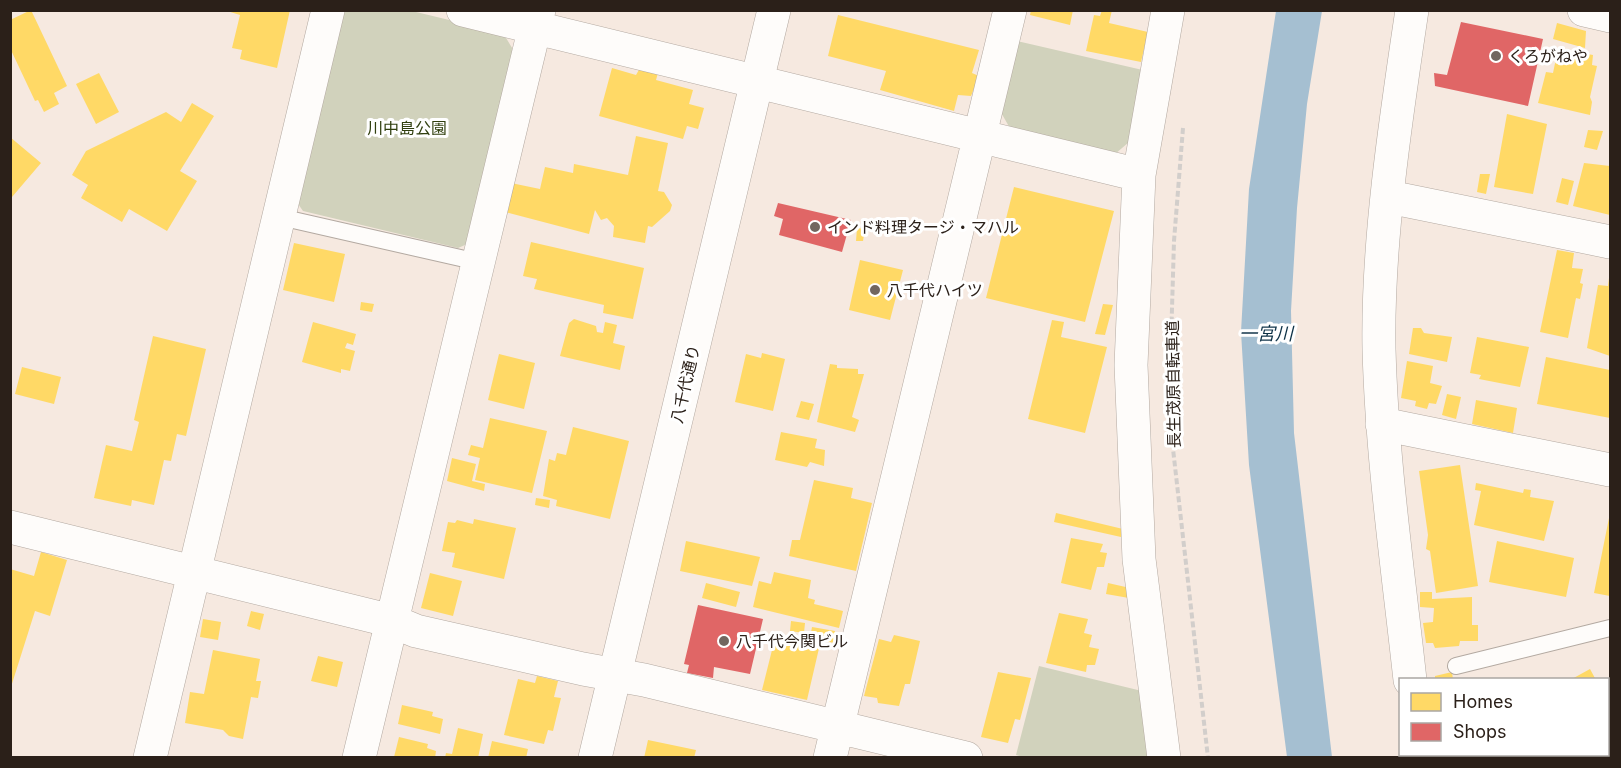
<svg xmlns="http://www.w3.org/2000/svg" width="1621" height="768" font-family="Inter,'Noto Sans JP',sans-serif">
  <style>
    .green { fill: #d1d2bc }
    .water { fill: #a5bfd1 }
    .homes { fill: #ffd966 }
    .shops { fill: #e06666 }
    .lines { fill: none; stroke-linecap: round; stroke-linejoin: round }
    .lane-casing { stroke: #b3a9a1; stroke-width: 18 }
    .street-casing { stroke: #b3a9a1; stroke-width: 34 }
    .secondary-casing { stroke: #b3a9a1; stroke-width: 34 }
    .path { stroke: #d2cecb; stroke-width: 4; stroke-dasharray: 6 3; stroke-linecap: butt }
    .lane { stroke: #fefcfa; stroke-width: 16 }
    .street { stroke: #fefcfa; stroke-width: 33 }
    .secondary { stroke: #fefcfa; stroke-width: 33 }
    .poi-dot { fill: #72665f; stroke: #fff; stroke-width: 2 }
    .labels { text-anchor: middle; stroke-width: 6; stroke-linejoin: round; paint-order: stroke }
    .poi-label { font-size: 16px; fill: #2b2019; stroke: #fff; text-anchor: start }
    .park-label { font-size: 16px; fill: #303f0e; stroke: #fff }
    .street-label { font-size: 16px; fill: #2b2019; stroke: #fff }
    .water-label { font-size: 18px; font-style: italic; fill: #0d3146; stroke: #fff }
  </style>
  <rect width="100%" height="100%" fill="#f6e9e0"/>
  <path class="green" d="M347,10L412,11L503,33L517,56L472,242L458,248L303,211L296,201L342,13Z
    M1017,41L1147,71L1135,137L1115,154L1011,130L999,109Z
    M1039,666L1146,692L1155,757L1026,758L1016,755Z"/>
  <path class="water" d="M1276,11H1322L1307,104L1297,208L1291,311L1294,433L1332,757H1287L1249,465L1241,332L1249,189Z"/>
  <path class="homes" d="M31,10L67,86L54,93L59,104L44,112L38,100L35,101L10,48V20Z
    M224,10H290L277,68L240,59L242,50L232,48L240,15Z
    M1031,10H1073L1070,25L1030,15Z
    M1102,10H1112L1109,23L1148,32L1141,62L1086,51L1094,15L1100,16Z
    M838,15L979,50L972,73L979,76L971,96L958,95L954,111L880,90L886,71L828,56Z
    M1557,23L1586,31L1585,48L1553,39Z
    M1558,49L1593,55L1592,65L1597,66L1590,97L1592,102L1590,115L1538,103L1546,72L1553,73Z
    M612,68L636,75L640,68L658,73L656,80L693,90L689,104L704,108L698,129L687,126L683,139L599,116Z
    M99,73L119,112L96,124L76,84Z
    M192,103L214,116L180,171L197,181L167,231L129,209L122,222L81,198L88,185L72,175L86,151L166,112L181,122Z
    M1507,114L1547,124L1533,194L1494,187Z
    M1588,130L1603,131L1597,150L1584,147Z
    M636,136L668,143L658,191L664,192L672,205L670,211L652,227L648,226L645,243L613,237L614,226L607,218L601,220L595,210L589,234L505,212L511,183L540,189L545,167L573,173L574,164L628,175Z
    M10,137L41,163L12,197L10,195Z
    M1584,163L1610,166V215L1573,206Z
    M1480,174H1490L1486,194L1477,192Z
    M1562,178L1574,181L1568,205L1556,202Z
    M1014,187L1114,211L1085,322L986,298Z
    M857,228L865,229L863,241H856Z
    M531,242L644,268L633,319L603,313L604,305L534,289L537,279L523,276Z
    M294,243L345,254L334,302L283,290Z
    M1557,250L1574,253L1572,268L1583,269L1580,283L1583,284L1580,299L1576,298L1568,338L1540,332Z
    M860,260L903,270L890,320L849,310Z
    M1609,278H1610V356L1587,348L1598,285L1608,286Z
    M361,302L374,304L372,312L360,310Z
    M1103,304L1113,305L1105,335L1095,334Z
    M574,319L596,326L597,332L603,333L605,322L617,325L613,343L625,346L620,370L560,356L569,323Z
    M1052,320L1064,322L1061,337L1107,347L1085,433L1028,419Z
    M313,322L356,334L353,345L347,343L345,348L355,351L350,371L341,369V373L302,362Z
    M1413,328H1421L1424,333L1452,337L1447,362L1409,354Z
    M153,336L206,349L186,436L177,434L171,461L164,460L154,505L132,500L131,506L94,498L106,445L132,451L139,422L134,420Z
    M1477,337L1529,347L1520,387L1479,379L1481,375L1470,373Z
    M762,353L785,359L773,411L735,402L746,354L761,358Z
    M499,354L535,363L524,409L488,400Z
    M1546,357L1610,370V418L1537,404Z
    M1407,361L1433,366L1430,383L1442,386L1436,404L1429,403L1427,409L1415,406L1416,401L1401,398Z
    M830,364L837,365V368L858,369V374H864L852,417L859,420L855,432L817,422Z
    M22,367L61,377L54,404L15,394Z
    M1447,394L1461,397L1456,419L1442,415Z
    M1476,400L1517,408L1513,433L1472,424Z
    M801,401L814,404L809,420L796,417Z
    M490,418L547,431L532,493L475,480L480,458L468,455L471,445L483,448Z
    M573,427L629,441L610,519L556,506L557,500L543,496L549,459L555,461L557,453L566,455Z
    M781,432L817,439L815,448L825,450L824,466L810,462L807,467L775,460Z
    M452,458L476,464L472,481L485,484L484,491L447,481Z
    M1460,465L1478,586L1436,593L1430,551L1426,549L1428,535L1419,471Z
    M814,480L853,488L851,498L872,503L856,571L789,556L792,540H800Z
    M1476,483L1523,493L1524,489L1531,490L1530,497L1554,501L1544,541L1474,525L1481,491L1475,490Z
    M536,498L550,500L549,508L535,505Z
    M1056,513L1123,529L1121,537L1054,522Z
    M1609,518H1610V596L1594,593Z
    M474,519L516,528L504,579L452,567L455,553L442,551L448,522L455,523L457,520L473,524Z
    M1071,538L1103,544L1100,552L1107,553L1104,567H1097L1091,590L1061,583Z
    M686,541L760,557L752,586L680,571Z
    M1497,541L1574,558L1566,597L1489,582Z
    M41,552L67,560L50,616L35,611L10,690V569L34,576Z
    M774,572L811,580L808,598L815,600L814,604L843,611L839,628L753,607L759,581L771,584Z
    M430,573L462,581L453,616L421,608Z
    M706,583L740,592L736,607L702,598Z
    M1108,583L1130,588L1129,598L1106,594Z
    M1420,592H1432V599L1472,597V625H1478V641H1460L1459,646L1435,648L1433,643H1426L1423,623L1433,622L1434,608L1420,607Z
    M251,611L264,614L260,630L247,626Z
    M1059,613L1088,619L1084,633L1092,635L1089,647L1099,649L1095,665H1087L1086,672L1046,663Z
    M203,619L221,622L218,640L200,637Z
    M791,621L805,623L804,633L790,631Z
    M812,627L835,631L834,643L810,638Z
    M776,634L820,644L807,700L762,690Z
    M894,635L920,641L910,684H905L899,706L878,703L877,698L864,696L879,639L891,642Z
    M213,650L260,659L256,681H261L258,698L251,697L243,739L229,736L223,730L185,723L190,692L204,694Z
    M318,656L343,662L337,687L311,681Z
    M1590,669L1596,680H1570Z
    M998,672L1031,678L1020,720L1015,719L1008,743L981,737Z
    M1452,672L1453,680H1435V676Z
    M537,676L558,681L554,697L561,698L553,731L548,730L544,744L504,735L518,679L535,683Z
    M1608,701L1610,706V747L1608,748Z
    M402,705L433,712L432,716L443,719L440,734L398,724Z
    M458,728L483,734L478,758H445L446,753L452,754Z
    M399,737L428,744L427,748L436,751L435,758L394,757Z
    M648,740L696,750L694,758H644Z
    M492,741L528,749L526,758H488Z"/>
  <path class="shops" d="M1461,22L1543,39L1528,106L1435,86L1434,73L1447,75Z
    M778,203L851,220L842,252L779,235L783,219L774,216Z
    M698,605L763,619L750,674L714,667L713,678L687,673L689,665L684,664Z"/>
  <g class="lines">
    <g class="lane-casing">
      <path id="lane" d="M280,217L478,262
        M1456,666L1610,628"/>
    </g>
    <g class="street-casing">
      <path id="street" d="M463,10L1139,175
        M1584,10L1610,16
        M1389,197L1610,242
        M1382,424L1610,470
        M10,527L392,621L416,631L583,669L644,680L966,758
        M1410,680C1398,570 1382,460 1379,349C1377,242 1396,117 1412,10
        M1418,754V758
        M150,758L328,10
        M359,758L539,10
        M830,758L1010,10
        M1164,758L1139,559L1131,365L1139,175L1168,10"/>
    </g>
    <g class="secondary-casing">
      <path id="secondary" d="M595,758L774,10"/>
    </g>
    <path class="path" d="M1183,128L1174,241L1170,376L1172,440L1208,758"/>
    <use href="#lane" class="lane"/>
    <use href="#street" class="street"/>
    <use href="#secondary" class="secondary"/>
  </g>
  <g class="poi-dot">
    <circle cx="1496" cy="56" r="6"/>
    <circle cx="815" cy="227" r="6"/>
    <circle cx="875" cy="290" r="6"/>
    <circle cx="724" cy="641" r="6"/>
  </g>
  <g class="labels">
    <g class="poi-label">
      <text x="1508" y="62">くろがねや</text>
      <text x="827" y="233">インド料理タージ・マハル</text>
      <text x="887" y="296">八千代ハイツ</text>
      <text x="736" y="647">八千代今関ビル</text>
    </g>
    <g class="park-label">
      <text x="407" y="134">川中島公園</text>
    </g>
    <g class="street-label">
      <text transform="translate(685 384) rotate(-77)" y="6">八千代通り</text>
      <text transform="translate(1173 384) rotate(-91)" y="6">長生茂原自転車道</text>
    </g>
    <g class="water-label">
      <text x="1266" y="340">一宮川</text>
    </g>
  </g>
  <rect width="1621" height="768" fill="none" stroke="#2b2019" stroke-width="24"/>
  <rect x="1399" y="678" width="210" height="78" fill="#ffffff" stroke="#aaa6a3" stroke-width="1.5"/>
  <rect x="1411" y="693" width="30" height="18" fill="#ffd966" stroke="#aaa6a3" stroke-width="1.5"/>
  <text x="1453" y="708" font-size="18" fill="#2b2019">Homes</text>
  <rect x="1411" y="723" width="30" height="18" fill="#e06666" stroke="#aaa6a3" stroke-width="1.5"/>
  <text x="1453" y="738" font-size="18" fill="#2b2019">Shops</text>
</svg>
